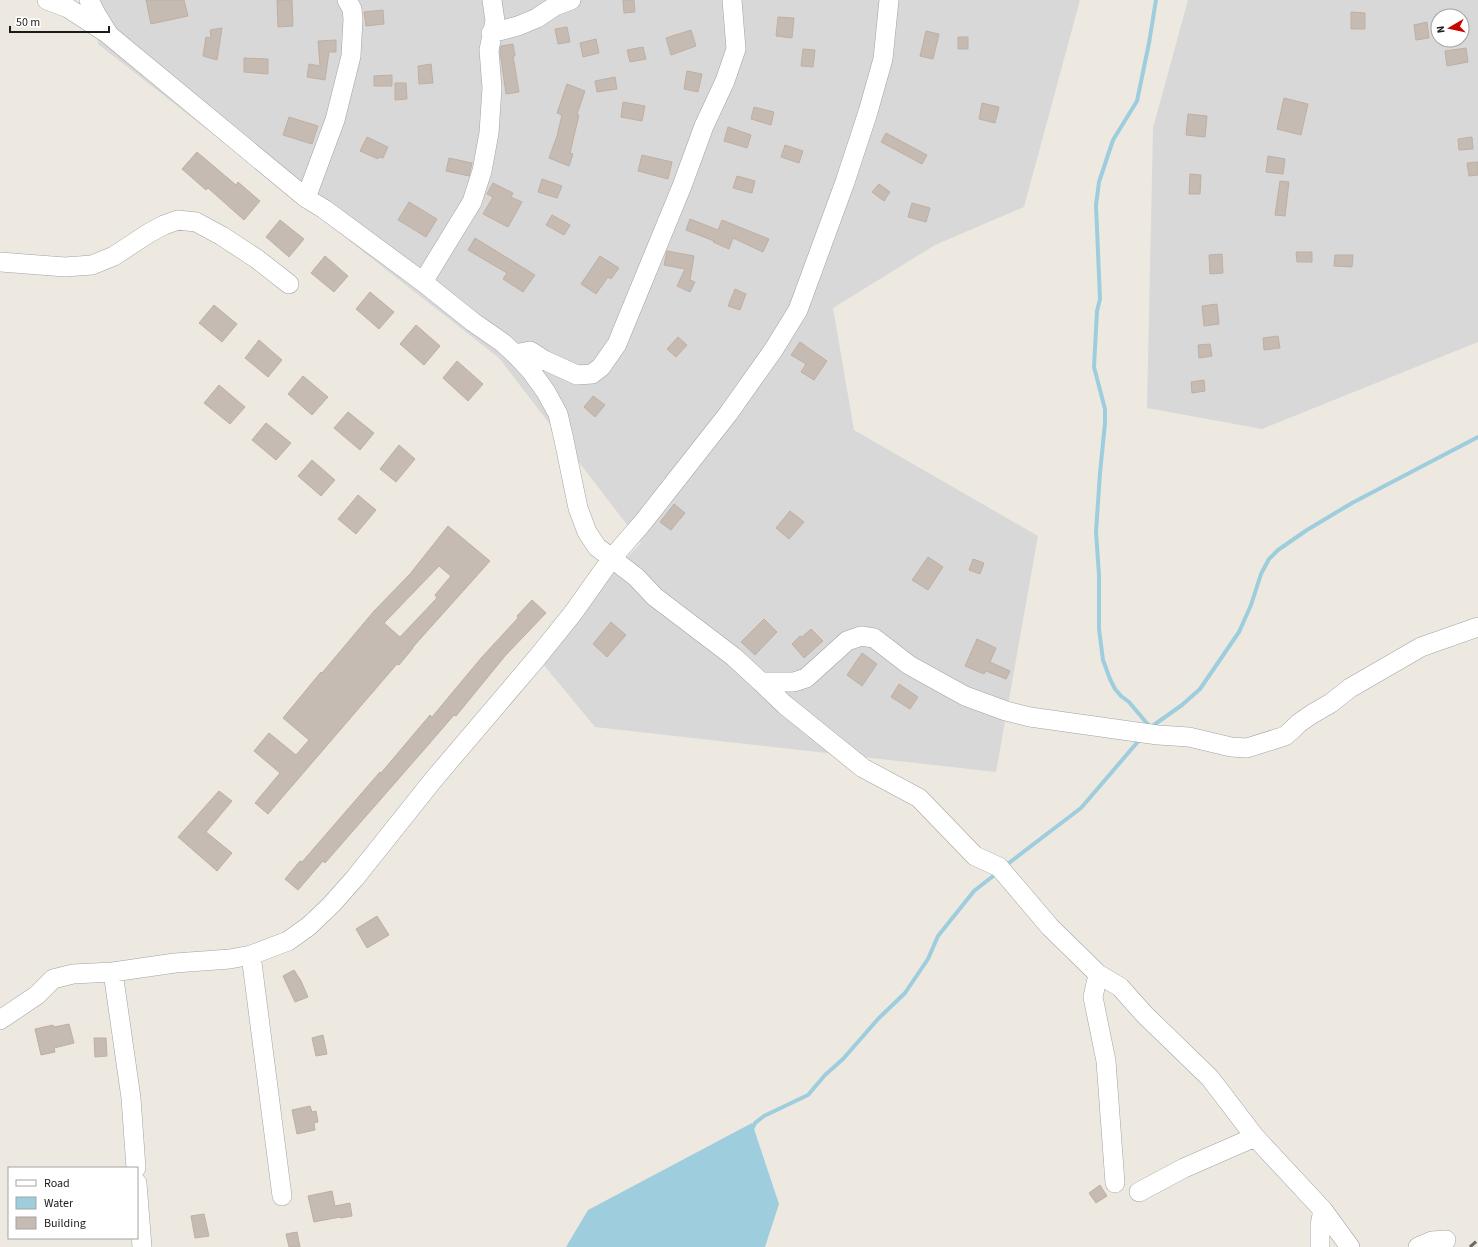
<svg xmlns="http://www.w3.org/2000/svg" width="1478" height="1247" font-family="'Source Sans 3',sans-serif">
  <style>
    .residential { fill: #d9d8d8; fill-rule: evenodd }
    .water { fill: #9ecddd }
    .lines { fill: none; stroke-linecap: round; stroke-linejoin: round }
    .stream { stroke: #9ecddd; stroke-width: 4 }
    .building { fill: #c5bbb3; stroke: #bfafa2; fill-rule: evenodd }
    .minor-casing { stroke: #a2a2a2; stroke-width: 20 }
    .minor { stroke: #fff; stroke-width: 19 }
    .rail { stroke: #696969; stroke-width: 3; stroke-dasharray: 8 8; stroke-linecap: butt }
  </style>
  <rect width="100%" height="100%" fill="#ede9e0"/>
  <path class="residential" d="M99,0H1080L1024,207L935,245L833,308L854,430L1038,536L996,772L595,727L533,652L641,543L499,358L98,44Z
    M1188,0H1478V342L1262,429L1147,408L1153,128ZM1438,16H1462V40H1438Z"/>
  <path class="water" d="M752,1123L779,1204L765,1247H566L588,1210Z"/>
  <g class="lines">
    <path class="stream" d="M1150,727L1129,702L1121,696L1115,689L1110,679L1103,660L1099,629V575L1096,532L1100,473L1105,423V409L1094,367L1097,311L1100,299L1096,205L1099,182L1113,140L1137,101L1149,43L1156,0
      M1151,727L1182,705L1200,689L1239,632L1251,605L1261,574L1269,559L1278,550L1307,530L1352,503L1478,437
      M1005,866L1081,808L1141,738
      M751,1131L755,1123L764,1116L808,1095L825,1075L843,1059L878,1019L905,993L928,959L938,936L974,891L997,873"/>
  </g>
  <path class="building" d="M146,0H184L188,16L151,24Z
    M277,0H292L293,26L278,27Z
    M623,0H634L635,12L624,13Z
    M383,10L384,24L366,26L364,12Z
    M1351,12L1365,13V29H1351Z
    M778,17L794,18L792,38L776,36Z
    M1427,22L1429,38L1416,40L1414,25Z
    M567,27L570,42L558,44L555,29Z
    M222,28L217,60L203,56L206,37L211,38L210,30Z
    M691,30L696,46L671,55L666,38Z
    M926,31L939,34L933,59L920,56Z
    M958,37H968V49H958Z
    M596,39L599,53L583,57L580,43Z
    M336,40V52H329L325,80L307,77L309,64L320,66L318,41Z
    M513,44L515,56H513L519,92L506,94L500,51L501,46Z
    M643,47L646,59L630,62L627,50Z
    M1466,48L1468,62L1447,66L1445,51Z
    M803,49L815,50L813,67L801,66Z
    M244,58L268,59V74L244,72Z
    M431,64L433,83L419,84L418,66Z
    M687,71L702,74L698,92L684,89Z
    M392,75V86H374V76Z
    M615,77L617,89L597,92L595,81Z
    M395,83H406L407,99L395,100Z
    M567,84L585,91L577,114L579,115L570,153L573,154L569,166L549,158L557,136L562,115L557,113Z
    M1284,98L1308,104L1301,135L1277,129Z
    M623,102L645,106L642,121L621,117Z
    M982,103L999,107L995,123L979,119Z
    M754,107L774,112L771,125L751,119Z
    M1188,114L1207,116L1205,137L1186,135Z
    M289,117L318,126L312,144L283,135Z
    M728,127L751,135L747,148L724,141Z
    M886,133L927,155L922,164L881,142Z
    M367,137L388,147L383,158L378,157V159L360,151Z
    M1472,137L1473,149L1459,150L1458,139Z
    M785,145L803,151L799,163L781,157Z
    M197,152L236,185L238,182L260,201L244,220L208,188L206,190L182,169Z
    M642,155L672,162L668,179L638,171Z
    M1268,156L1285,159L1283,174L1266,172Z
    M449,158L472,163L469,176L446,171Z
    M1478,162V175L1469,176L1467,163Z
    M1190,174L1201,175L1200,194H1189Z
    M737,176L755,181L752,193L733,188Z
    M542,179L562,186L557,198L538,192Z
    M1280,181L1289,182L1285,216L1275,215Z
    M493,183L513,193L511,197L522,202L508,227L483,214L493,197L487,194Z
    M879,184L890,192L884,201L872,192Z
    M409,202L437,219L426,237L398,220Z
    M912,203L930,208L926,222L908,217Z
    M552,215L570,225L564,235L546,225Z
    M690,219L718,230L722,220L769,239L763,252L733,238L729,249L713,242L714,241L686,230Z
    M280,220L304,239L289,257L266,237Z
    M475,238L535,275L523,292L503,279L507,273L468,250Z
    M667,251L694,256L690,280L695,282L690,292L677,286L685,269L664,265Z
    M1296,252H1312V262H1297Z
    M1222,254L1223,273L1210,274L1209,255Z
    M1335,255H1353L1352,267L1334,266Z
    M325,256L348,276L334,292L311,273Z
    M600,256L619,268L611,279L608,277L596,294L581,284Z
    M735,289L746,294L740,310L728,306Z
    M370,292L394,312L379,329L356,309Z
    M1217,304L1219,324L1204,326L1202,306Z
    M214,305L237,324L222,342L199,323Z
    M416,325L440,346L424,365L400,344Z
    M1278,336L1280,348L1264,350L1263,338Z
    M678,337L687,345L676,357L667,349Z
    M259,340L282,360L268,377L245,358Z
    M800,342L827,361L814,380L801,372L806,364L791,355Z
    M1210,344L1212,356L1199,358L1198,345Z
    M457,361L483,384L468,401L443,378Z
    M303,376L328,397L312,415L288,394Z
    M1204,380L1205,391L1192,393L1191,382Z
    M219,385L245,407L230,424L204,403Z
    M593,396L605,405L595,417L584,407Z
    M348,412L374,433L360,450L334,428Z
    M266,423L291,443L276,460L252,440Z
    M399,445L415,459L396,482L380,469Z
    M312,460L335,480L321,496L298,476Z
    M358,495L376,510L356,534L338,519Z
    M674,504L685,513L671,530L660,522Z
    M790,511L804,522L789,539L776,528Z
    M448,526L490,561L413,647V648L399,665L397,664L372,693L268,814L255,803L280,773L254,751L269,733L296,755L309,740L283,718L321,672L322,673L374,611L410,574ZM439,566L451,576L435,595L437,598L400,637L384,623Z
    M928,557L943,567L928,590L912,580Z
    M973,559L984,563L980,574L969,570Z
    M532,600L546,613L505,656L456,716L454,715L429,744L325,863L323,861L298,890L285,879L300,861L302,862L380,772L381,773L430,715L432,717L482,657L518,618L517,616Z
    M764,619L777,632L755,655L741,642Z
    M611,622L626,635L607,657L593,644Z
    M811,629L823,641L804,658L792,644L800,636L802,637Z
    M977,639L996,648L990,662L1010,671L1006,679L986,671L984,674L965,666Z
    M862,653L877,664L862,686L847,675Z
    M899,684L918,697L910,709L891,697Z
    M219,791L232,801L206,832L232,853L217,871L178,837Z
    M377,916L389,935L367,948L356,929Z
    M294,970L301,981L308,997L295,1002L283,976Z
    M69,1024L74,1043L54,1048L55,1052L41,1055L35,1029L53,1025L54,1027Z
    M323,1035L327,1054L316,1056L312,1038Z
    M94,1038H106L107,1056L95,1057Z
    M310,1106L312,1112L316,1111L318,1122L314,1123L315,1130L297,1134L292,1110Z
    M1100,1185L1107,1196L1096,1203L1089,1193Z
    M332,1191L335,1206L350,1203L352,1216L341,1218L340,1217L314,1222L308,1196Z
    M204,1214L209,1236L195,1238L191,1216Z
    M297,1232L300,1247H289L286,1234Z"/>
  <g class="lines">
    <g class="minor-casing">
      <path id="minor" d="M47,0L68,8L105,32
        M89,0L96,14L109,35L306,198L324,209L423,282L473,322L503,343L515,354L531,371L546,392L558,414L564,440L578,508L587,532L597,547L636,577L655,597L734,657L761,682H794L806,678L847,641L861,636L874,638L909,665L965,696L1006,711L1030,717L1158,735L1189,737L1231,747L1247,748L1285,736L1292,730L1299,723L1312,714L1331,703L1350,688L1421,647L1478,627
        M491,33L518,26L537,18L555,6L571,0
        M306,198L335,120L351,56L353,19L352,9L347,0
        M0,262L65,267L92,265L114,256L149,233L164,225L178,220L196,222L222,236L257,259L289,284
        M423,282L472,202L482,171L489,133L492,88L489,50L495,21L492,0
        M515,354L530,351L544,360L577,375L592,374L601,367L617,344L682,186L704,126L725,81L736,49L732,0
        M761,682L785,705L863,768L919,798L975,856L999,867L1050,927L1098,974L1120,987L1145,1015L1210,1078L1255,1137L1323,1210L1350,1247
        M251,955L282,1196
        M113,972L131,1098L136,1168
        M1098,974L1093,997L1106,1061L1115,1183
        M0,1020L37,995L53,979L73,974L113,972L175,963L230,959L251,955L288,941L309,926L331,905L355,878L434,779L536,659L573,613L612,558L644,521L728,414L774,349L798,310L845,182L868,112L883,59L889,0
        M137,1183L142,1247
        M1139,1192L1184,1168L1255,1137
        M1320,1247V1225L1323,1210
        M1418,1247L1432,1241L1446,1240"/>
    </g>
    <use href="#minor" class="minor"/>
    <path class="rail" d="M1470,1247L1478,1240"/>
  </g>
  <rect x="8" y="1167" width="130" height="72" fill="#ffffff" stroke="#a4a4a4"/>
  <rect x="16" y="1180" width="20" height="6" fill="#ffffff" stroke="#a4a4a4"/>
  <text x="44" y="1187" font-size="12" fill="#1b1b1b">Road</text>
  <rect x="16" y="1197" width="20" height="12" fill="#9ecddd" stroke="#a4a4a4"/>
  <text x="44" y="1207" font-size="12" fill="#1b1b1b">Water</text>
  <rect x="16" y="1217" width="20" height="12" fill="#c5bbb3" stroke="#a4a4a4"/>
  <text x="44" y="1227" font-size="12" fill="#1b1b1b">Building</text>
  <g transform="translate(1450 28) rotate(261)"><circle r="19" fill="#ffffff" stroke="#a4a4a4"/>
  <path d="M0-3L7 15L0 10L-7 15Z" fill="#c60500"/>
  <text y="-6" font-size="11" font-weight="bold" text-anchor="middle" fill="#1b1b1b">N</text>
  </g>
  <path d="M10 26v6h99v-6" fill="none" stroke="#1b1b1b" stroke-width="2"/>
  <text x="16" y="26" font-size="12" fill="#1b1b1b" stroke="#ffffff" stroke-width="3" paint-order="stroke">50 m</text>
</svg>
